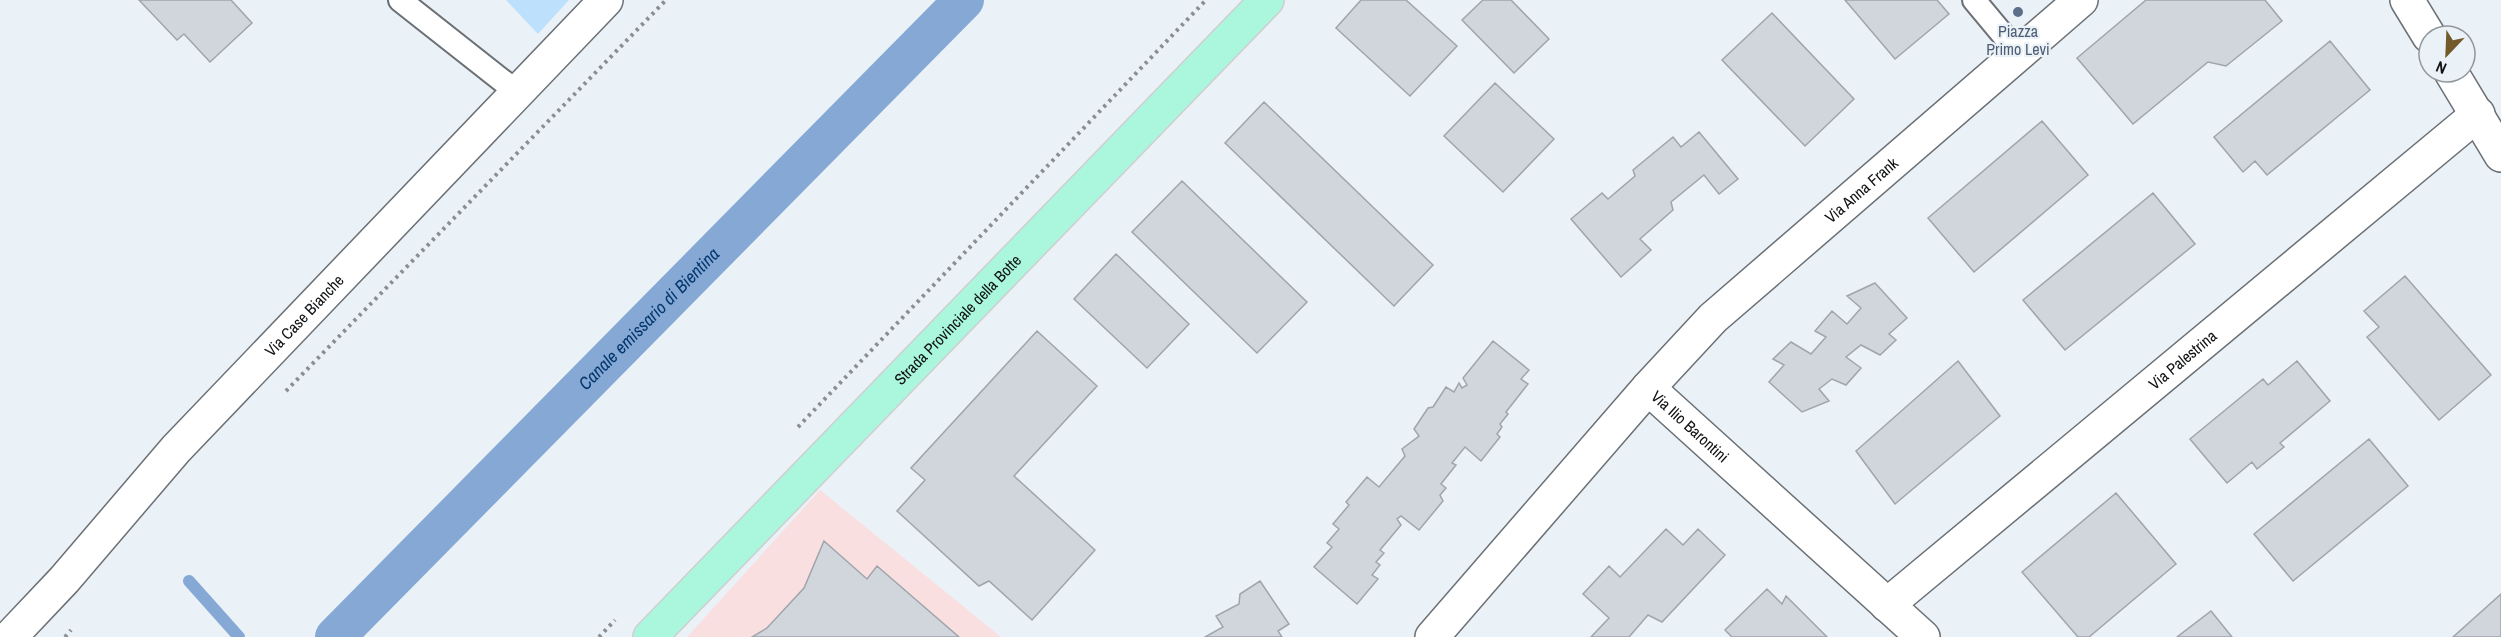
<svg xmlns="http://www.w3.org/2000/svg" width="2501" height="637" font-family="'Archivo Narrow',sans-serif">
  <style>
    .commercial { fill: #fadfe0 }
    .green { fill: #bde1fc }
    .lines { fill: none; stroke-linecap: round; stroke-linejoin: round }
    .stream { stroke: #85a8d5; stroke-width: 12 }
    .canal { stroke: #85a8d5; stroke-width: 40 }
    .building { fill: #d0d6db; stroke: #9fa5aa; stroke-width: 1.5 }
    .lane-casing { stroke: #6a7075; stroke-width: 26 }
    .street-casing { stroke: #6a7075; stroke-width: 36 }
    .primary-casing { stroke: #cfcfd0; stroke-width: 36 }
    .path { stroke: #8a8e93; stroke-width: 4; stroke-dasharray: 3 4.5; stroke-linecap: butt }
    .lane { stroke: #fff; stroke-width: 22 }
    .street { stroke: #fff; stroke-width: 33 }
    .primary { stroke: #aaf7dd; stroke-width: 33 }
    .service-dot { fill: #5c6f8a; stroke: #eaf1f7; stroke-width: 2 }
    .labels { text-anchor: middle; stroke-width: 4.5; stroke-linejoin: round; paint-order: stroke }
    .service-label { font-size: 16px; fill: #4e5e75; stroke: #eaf1f7 }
    .street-label { font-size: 16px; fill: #0f1113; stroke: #eaf1f7 }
    .water-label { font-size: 18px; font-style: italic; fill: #05386e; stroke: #eaf1f7 }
  </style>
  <rect width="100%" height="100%" fill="#eaf1f7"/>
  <path class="commercial" d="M820,490L1001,637H687Z"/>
  <path class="green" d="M506,0H569L538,34Z"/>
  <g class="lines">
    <path class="stream" d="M189,581L239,637"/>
    <path class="canal" id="s1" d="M335,637L964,0"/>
  </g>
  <path class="building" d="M139,0H231L252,23L210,62L184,34L177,40Z
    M1361,0H1406L1457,46L1410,96L1336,28Z
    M1483,0H1511L1549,39L1514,73L1462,20Z
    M1845,0H1937L1949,14L1895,59Z
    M2146,0H2265L2282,21L2226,66L2208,62L2133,124L2077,58Z
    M1772,13L1854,99L1805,146L1722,60Z
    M2330,41L2370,90L2267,175L2255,161L2243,172L2214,137Z
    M1495,83L1554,139L1503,192L1444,136Z
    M1264,102L1433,265L1394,306L1225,143Z
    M2042,121L2088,175L1974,272L1928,218Z
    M1699,132L1738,179L1719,194L1704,175L1671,202L1673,210L1640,239L1651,250L1621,277L1571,219L1602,193L1608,199L1635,176L1633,170L1673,137L1681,147Z
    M1182,181L1307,302L1257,353L1132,232Z
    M2153,193L2195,244L2065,350L2023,300Z
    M1116,254L1189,324L1147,368L1074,299Z
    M2405,276L2491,375L2439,420L2367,337L2379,327L2364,311Z
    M1875,283L1907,318L1889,334L1896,340L1880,355L1861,345L1846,357L1861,368L1846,385L1832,379L1819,389L1829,401L1802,412L1769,382L1784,365L1773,359L1791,342L1811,354L1826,337L1815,331L1832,311L1847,324L1861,308L1847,296Z
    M1037,331L1097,386L1014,476L1095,550L1032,620L989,581L979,586L897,511L925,480L911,468Z
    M1493,341L1529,370L1521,379L1528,384L1506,412L1508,414L1500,424L1502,427L1497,434L1500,437L1481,461L1465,447L1452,463L1456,465L1441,484L1446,488L1440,495L1443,501L1419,530L1401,516L1397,519L1401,525L1380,550L1384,553L1376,562L1380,565L1372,575L1378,579L1357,604L1314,567L1332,547L1327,543L1339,529L1333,524L1349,505L1346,502L1367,477L1379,487L1405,456L1402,449L1419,436L1414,429L1428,408L1433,407L1446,387L1454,392L1459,383L1462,388L1467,385L1463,378Z
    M1958,361L2000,416L1895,504L1856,451Z
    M2297,361L2330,401L2280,443L2284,447L2257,469L2252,462L2227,483L2190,439L2263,379L2268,385Z
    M2369,439L2408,486L2293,581L2254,534Z
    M2116,493L2176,564L2089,637H2078L2022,572Z
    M1666,529L1683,545L1698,529L1725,555L1662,622L1648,615L1629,637H1591L1609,618L1583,594L1609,566L1620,577Z
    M824,541L867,579L877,566L959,637H752L767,628L804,588Z
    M1260,581L1289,624L1278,631L1282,637H1205L1223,627L1216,616L1239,604L1240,594Z
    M1767,589L1782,604L1786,596L1827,637H1732L1725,630Z
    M2501,594V637H2453Z
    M2211,611L2232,637H2177Z"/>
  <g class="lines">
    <g class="lane-casing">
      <path id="lane" d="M400,0L518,93
        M1974,0L2019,54"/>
    </g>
    <g class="street-casing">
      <g id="street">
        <path d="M2407,0L2429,36"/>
        <path d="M2451,72L2501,155"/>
        <path id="s2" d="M1648,388L1923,637"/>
        <path id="s3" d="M1887,605L2478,114"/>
        <path id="s4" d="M10,637L64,580L176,449L606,0"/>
        <path id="s5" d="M1432,637L1648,388L1713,318L2081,0"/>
      </g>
    </g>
    <g class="primary-casing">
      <g id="primary">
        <path id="s6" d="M650,637L1267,0"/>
      </g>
    </g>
    <path class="path" d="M286,391L666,0
      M798,427L1206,0
      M65,637L71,630
      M599,637L615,620"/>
    <use href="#lane" class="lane"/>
    <use href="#street" class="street"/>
    <use href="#primary" class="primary"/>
  </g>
  <circle class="service-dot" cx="2018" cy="12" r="6"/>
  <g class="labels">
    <g class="service-label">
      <text x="2018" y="37">Piazza<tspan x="2018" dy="18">Primo Levi</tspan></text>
    </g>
    <g class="street-label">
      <text dy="6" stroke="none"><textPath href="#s5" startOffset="621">Via Anna Frank</textPath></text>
      <text dy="6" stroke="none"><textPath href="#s4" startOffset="436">Via Case Bianche</textPath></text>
      <text dy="6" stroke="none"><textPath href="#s6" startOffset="442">Strada Provinciale della Botte</textPath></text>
      <text dy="6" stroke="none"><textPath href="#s3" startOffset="384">Via Palestrina</textPath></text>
      <text dy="6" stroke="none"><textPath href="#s2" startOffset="57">Via Ilio Barontini</textPath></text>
    </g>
    <g class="water-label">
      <text dy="6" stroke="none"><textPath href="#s1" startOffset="447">Canale emissario di Bientina</textPath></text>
    </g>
  </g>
  <g transform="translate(2447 54) rotate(203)"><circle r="28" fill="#eaf1f7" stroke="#92979c" stroke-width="1.5"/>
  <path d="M0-4.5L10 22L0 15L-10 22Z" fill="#735a2b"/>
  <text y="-9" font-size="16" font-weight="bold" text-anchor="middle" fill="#0f1113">N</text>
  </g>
</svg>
